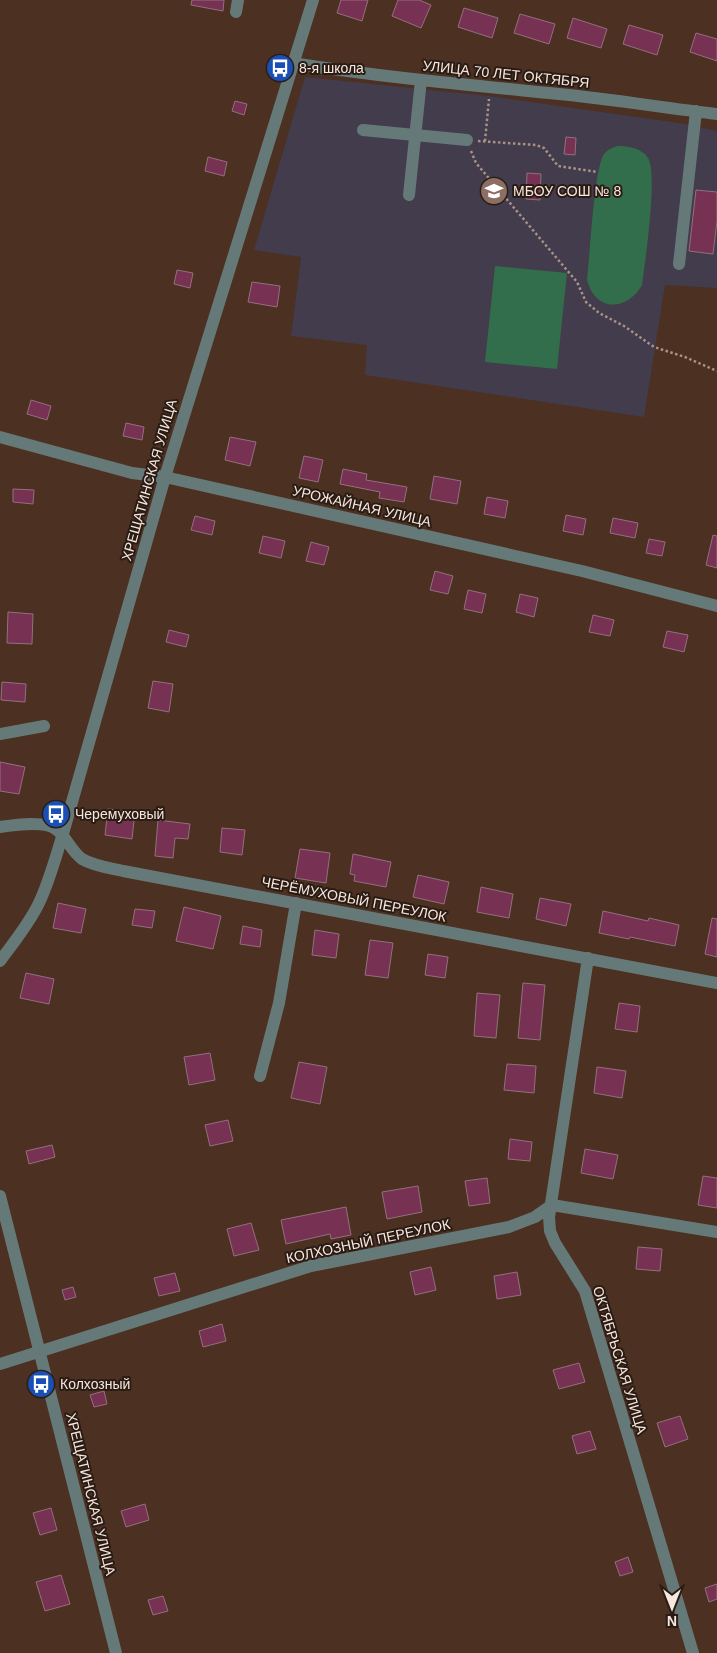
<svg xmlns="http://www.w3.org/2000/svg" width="717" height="1653" font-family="Helvetica,sans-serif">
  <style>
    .education { fill: #433c4c }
    .green { fill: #326e4b }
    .building { fill: #763153; stroke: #93707e }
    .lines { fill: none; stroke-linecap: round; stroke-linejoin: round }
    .path { stroke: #a99286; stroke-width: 2.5; stroke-dasharray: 2.5 2.5; stroke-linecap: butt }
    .minor { stroke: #667979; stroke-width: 12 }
    .labels { text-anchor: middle; stroke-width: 4; stroke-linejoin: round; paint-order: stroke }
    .poi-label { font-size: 14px; fill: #f9e6dc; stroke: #291c15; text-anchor: start }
    .street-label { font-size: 14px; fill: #f9e6dc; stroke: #291c15 }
  </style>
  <rect width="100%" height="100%" fill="#4c3021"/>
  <path class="education" d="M305,77L489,96L686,124L717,131V288L665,285L644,417L365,375L367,345L291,336L301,257L254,250Z"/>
  <path class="green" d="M617,146C628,146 642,148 648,158C658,174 645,262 642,285C627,312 594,312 587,279C590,256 594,168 604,154C607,150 612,148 617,146Z
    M495,266L567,273L557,369L485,362Z"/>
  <path class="building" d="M192,0H224L223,11L191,5Z
    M341,0H368L362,21L337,13Z
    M398,0H419L431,5L421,28L392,16Z
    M464,8L498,18L492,38L458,27Z
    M520,14L555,24L549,44L514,33Z
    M573,18L607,29L601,48L567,38Z
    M629,25L663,35L657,55L623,44Z
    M696,33L717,39V61L690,52Z
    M235,101L247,104L244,115L232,111Z
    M566,137L576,138L575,155L564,154Z
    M208,157L227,162L224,176L205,171Z
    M527,173L541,174L540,200L526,199Z
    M696,190L717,192V221L713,254L689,251Z
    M177,270L193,273L190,288L174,284Z
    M252,282L280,286L277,307L248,302Z
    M31,400L51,406L47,420L27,414Z
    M126,423L144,427L142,440L123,436Z
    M230,437L256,442L250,466L225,460Z
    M304,456L323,460L318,482L299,478Z
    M343,469L367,474L366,480L407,487L404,502L379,498L380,492L340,484Z
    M434,476L461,481L457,504L430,499Z
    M13,489L34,490L33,504L13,502Z
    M487,497L508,501L505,518L484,514Z
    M566,515L586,519L583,535L563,531Z
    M195,516L215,521L212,535L191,530Z
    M613,518L638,523L635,538L610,533Z
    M713,535L717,536V568L706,565Z
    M263,536L285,541L281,558L259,553Z
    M649,539L665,542L662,556L646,553Z
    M311,542L329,547L324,565L306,561Z
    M435,571L453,576L448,594L430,590Z
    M468,590L486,594L482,613L464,609Z
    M520,594L538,598L534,617L516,612Z
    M8,612L33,614L32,644L7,643Z
    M593,615L614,620L610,636L589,632Z
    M169,630L189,635L186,647L166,642Z
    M667,631L688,635L684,652L663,647Z
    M153,681L173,684L169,712L148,708Z
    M2,682L26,684L25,702L1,700Z
    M0,762L25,767L19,794L0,791Z
    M108,809L135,812L132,839L105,835Z
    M158,820L190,824L188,839L175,838L173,858L155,856Z
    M222,828L245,830L242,855L220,852Z
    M300,849L330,853L326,883L295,878Z
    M353,854L391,862L386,887L354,881L355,875L350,874Z
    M418,875L449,882L444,904L413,897Z
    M481,887L513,894L509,918L477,912Z
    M540,898L571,904L566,926L536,919Z
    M58,903L86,909L81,933L53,928Z
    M184,907L221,916L213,949L176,941Z
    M135,909L155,911L152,928L132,925Z
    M603,911L648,921L649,918L679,925L675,946L630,937L629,939L599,933Z
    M712,918L717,919V957L705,954Z
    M243,926L262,930L260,947L240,944Z
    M315,930L339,934L336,958L312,955Z
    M370,940L393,943L388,978L365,975Z
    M428,954L448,957L445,978L425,975Z
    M26,973L54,979L49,1004L20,998Z
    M523,983L545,985L540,1040L518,1038Z
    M477,993L500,995L496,1038L474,1036Z
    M619,1003L640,1006L637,1032L615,1029Z
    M210,1053L215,1080L189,1085L184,1057Z
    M299,1062L327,1067L320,1104L291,1098Z
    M507,1064L536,1066L534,1093L504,1090Z
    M597,1067L626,1071L622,1098L594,1093Z
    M228,1120L233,1141L210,1146L205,1125Z
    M510,1139L532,1142L530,1161L508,1159Z
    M52,1145L55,1157L29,1164L26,1151Z
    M585,1149L618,1155L613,1179L581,1173Z
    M703,1176L717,1178V1208L698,1205Z
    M487,1178L490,1203L469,1206L465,1181Z
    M418,1186L422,1212L387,1219L382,1192Z
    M346,1207L351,1235L331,1239L330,1234L286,1244L281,1220Z
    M251,1223L259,1250L234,1256L227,1229Z
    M638,1247L662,1249L660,1271L636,1269Z
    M431,1267L436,1290L415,1295L410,1272Z
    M517,1272L521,1295L497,1299L494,1276Z
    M175,1273L180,1291L159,1296L154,1278Z
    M73,1287L76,1297L65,1300L62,1290Z
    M222,1324L226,1341L203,1347L199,1331Z
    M579,1363L585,1382L559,1389L553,1370Z
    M104,1391L107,1404L94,1407L90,1395Z
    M680,1416L688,1439L665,1447L657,1423Z
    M590,1431L596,1449L577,1454L572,1436Z
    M145,1504L149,1520L126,1527L121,1511Z
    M51,1508L57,1530L40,1535L33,1513Z
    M628,1557L633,1572L620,1576L615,1562Z
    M61,1575L70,1604L45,1611L36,1582Z
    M717,1584V1599L709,1602L705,1588Z
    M163,1596L168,1611L153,1615L148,1600Z"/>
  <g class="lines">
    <path class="path" d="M478,141L536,145L544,148L558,166L598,172
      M485,141L489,99
      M471,151L476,163L577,282L586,302L599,313L624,326L654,347L685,357L717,371"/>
    <path class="minor" d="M236,12L238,0
      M292,63C381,77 470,85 559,94C612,99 664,108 717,114
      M363,130L467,140
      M409,195L421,80
      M679,264L696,111
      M0,437L132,473L165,477L582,571L717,606
      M0,734L44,726
      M0,827C14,825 46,820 57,830C67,838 71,851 82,859C94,866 110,868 123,871L717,983
      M588,958L549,1217L550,1231L555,1243L585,1291L693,1653
      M0,961C14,942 29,924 39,903C49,882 55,859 62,837L165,477L313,0
      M260,1076L279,1003L296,903
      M0,1196L116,1653
      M0,1364L311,1266L509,1227L535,1217L552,1205L717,1232"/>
  </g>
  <defs>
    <g id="bus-disc" transform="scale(1.4375)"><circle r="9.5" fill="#1a4fb4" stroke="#291c15"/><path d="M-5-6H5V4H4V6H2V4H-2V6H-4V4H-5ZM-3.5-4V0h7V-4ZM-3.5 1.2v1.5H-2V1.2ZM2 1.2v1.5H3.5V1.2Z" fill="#fff"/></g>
    <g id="school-disc" transform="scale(1.4375)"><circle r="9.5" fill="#8d6e63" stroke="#291c15"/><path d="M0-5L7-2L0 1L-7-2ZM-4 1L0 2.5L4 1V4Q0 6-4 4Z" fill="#fff"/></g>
  </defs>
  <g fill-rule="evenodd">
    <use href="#bus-disc" x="280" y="68"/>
    <use href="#school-disc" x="494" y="191"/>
    <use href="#bus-disc" x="56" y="814"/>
    <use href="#bus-disc" x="41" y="1384"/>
  </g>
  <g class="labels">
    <g class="poi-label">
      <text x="299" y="73">8-я школа</text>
      <text x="513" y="196">МБОУ СОШ № 8</text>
      <text x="75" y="819">Черемуховый</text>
      <text x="60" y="1389">Колхозный</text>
    </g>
    <g class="street-label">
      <text transform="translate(506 74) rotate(6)" y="5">УЛИЦА 70 ЛЕТ ОКТЯБРЯ</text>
      <text transform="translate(149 480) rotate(-74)" y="5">ХРЕЩАТИНСКАЯ УЛИЦА</text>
      <text transform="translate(362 506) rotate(13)" y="5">УРОЖАЙНАЯ УЛИЦА</text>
      <text transform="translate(354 899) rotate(11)" y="5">ЧЕРЁМУХОВЫЙ ПЕРЕУЛОК</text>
      <text transform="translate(368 1241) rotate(-12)" y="5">КОЛХОЗНЫЙ ПЕРЕУЛОК</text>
      <text transform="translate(620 1360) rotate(73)" y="5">ОКТЯБРЬСКАЯ УЛИЦА</text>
      <text transform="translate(91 1494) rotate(76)" y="5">ХРЕЩАТИНСКАЯ УЛИЦА</text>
    </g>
  </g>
  <g transform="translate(672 1608) rotate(180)" stroke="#291c15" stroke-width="4" paint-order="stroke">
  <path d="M0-4L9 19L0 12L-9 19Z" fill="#f9e6dc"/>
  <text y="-8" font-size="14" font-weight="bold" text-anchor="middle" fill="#f9e6dc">N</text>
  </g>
</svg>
